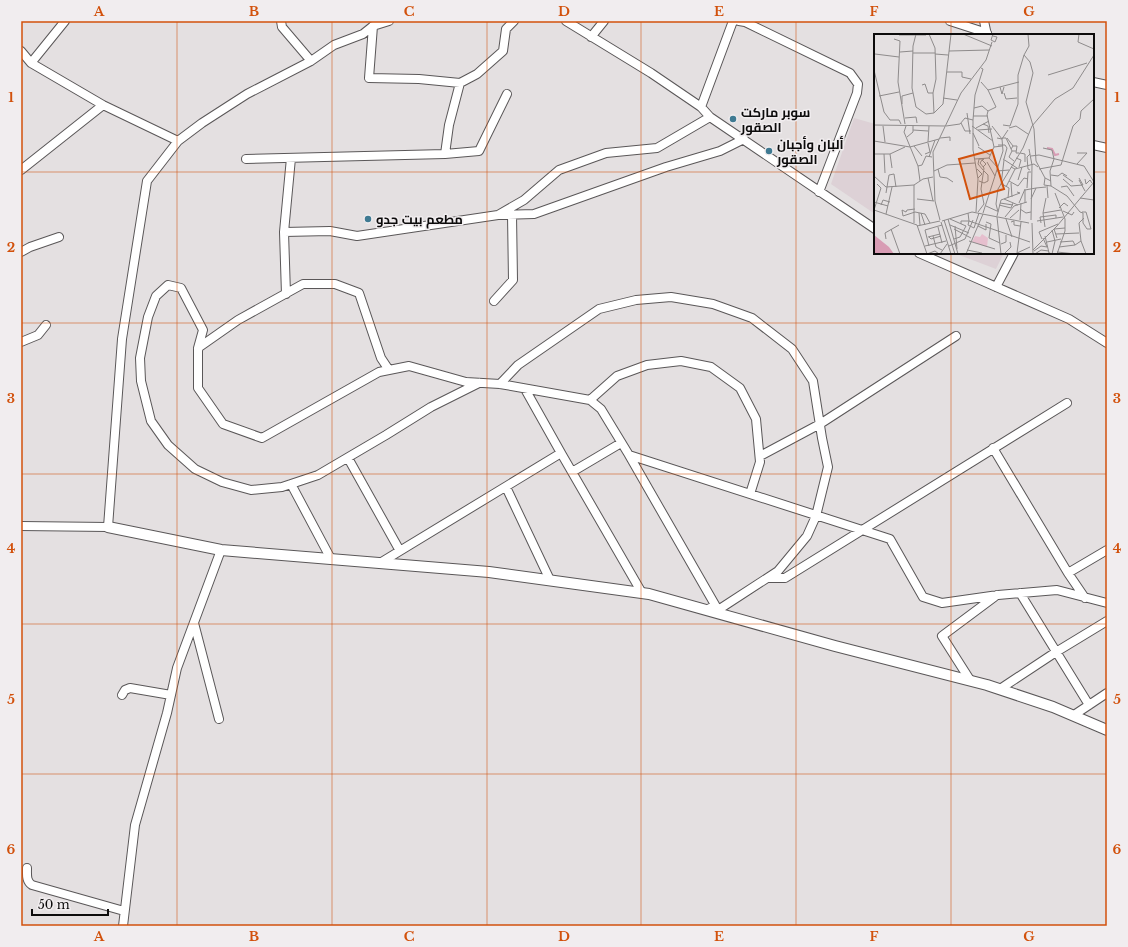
<svg xmlns="http://www.w3.org/2000/svg" width="1128" height="947" font-family="'Libre Baskerville',Cairo,serif">
  <style>
    .built { fill: #ddd1d6 }
    .lines { fill: none; stroke-linecap: round; stroke-linejoin: round }
    .minor-casing { stroke: #5a5758; stroke-width: 10 }
    .tertiary-casing { stroke: #5a5758; stroke-width: 12 }
    .minor { stroke: #fff; stroke-width: 8 }
    .tertiary { stroke: #fff; stroke-width: 10 }
    .grid { fill: none; stroke: #d2510c; stroke-width: 1; stroke-opacity: 0.55 }
    .poi-dot { fill: #3f7a92; stroke: #f1edef; stroke-width: 1.5 }
    .labels { text-anchor: middle; stroke-width: 3; stroke-linejoin: round; paint-order: stroke }
    .poi-label { font-size: 13px; font-weight: bold; fill: #0c0b0b; stroke: #f1edef; text-anchor: start }
    .inset-river { fill: none; stroke: #d89cb4; stroke-width: 2 }
    .inset-road { fill: none; stroke: #8e8b8b; stroke-width: 1 }
    .view { fill: #d2510c; fill-opacity: 0.15; stroke: #d2510c; stroke-width: 2 }
    .inset-edge { fill: none; stroke: #0c0b0b; stroke-width: 2 }
    .neatline { fill: none; stroke: #d2510c; stroke-width: 1.5 }
    .grid-label { font-size: 13px; text-anchor: middle; font-weight: bold; fill: #d2510c }
  </style>
  <rect width="100%" height="100%" fill="#e4e0e1"/>
  <path class="built" d="M854,118L875,124V214L831,184Z
    M954,253H1004L996,269Z"/>
  <g class="lines">
    <g class="minor-casing">
      <path id="minor" d="M281,21L282,27L311,61
        M566,21L651,73L701,107L710,117L875,229
        M739,21L745,22L850,73L858,84L857,93L819,192
        M950,21L987,33
        M984,21L987,35
        M373,26L369,78L419,79L460,83
        M591,37L604,21
        M21,51L31,63L103,105L178,141
        M31,63L65,21
        M1093,82L1107,85
        M701,107L733,21
        M1093,145L1107,148
        M445,154L449,125L460,83L477,74L503,51L506,29L514,21
        M246,159L445,154L479,151L507,94
        M21,170L103,105
        M501,215L534,214L666,167L720,151L744,139
        M284,232L330,231L357,236L498,215L524,200L559,170L606,153L657,148L710,117
        M21,252L30,247L59,237
        M919,253L1069,319L1107,343
        M996,287L1014,253
        M286,294L284,232L291,158
        M494,301L513,280L512,215
        M21,342L38,335L46,325
        M198,348L203,330L181,288L168,285L156,296L148,317L140,358L141,381L151,421L168,445L195,469L222,482L251,490L282,487L318,475L386,435L431,407L479,383
        M389,370L381,358L359,293L335,284H303L238,320L198,348V388L223,424L262,438L379,372L409,366L466,382L500,384L590,400L601,409L629,455L890,539L923,597L942,603L998,595L1057,590L1107,603
        M500,384L518,365L599,309L636,300L671,297L713,304L752,318L792,349L813,381L822,438L828,467L816,516L807,536L778,571L718,610L710,608
        M525,389L561,453
        M590,400L617,376L647,365L681,361L711,367L740,388L756,419L760,462L750,494
        M993,448L1068,573L1085,598
        M629,455L718,610
        M760,456L820,424L956,336
        M348,458L400,551
        M572,472L621,443
        M291,484L331,559
        M506,487L550,580
        M21,526L108,527L122,339L147,181L178,141L202,123L247,94L311,61L334,45L363,34L373,26L389,21
        M380,563L561,453L642,593
        M1068,573L1107,550
        M768,578H785L1067,403
        M1020,593L1089,705
        M194,623L219,719
        M970,680L942,636L997,595
        M1000,689L1056,652L1107,621
        M122,695L125,690L130,688L171,695
        M1074,715L1107,693
        M27,868C27,875 26,881 32,885L124,911
        M123,926L135,825L167,713L177,668L221,550"/>
    </g>
    <g class="tertiary-casing">
      <path id="tertiary" d="M108,527L221,550L489,572L649,594L835,646L987,685L1053,707L1107,730"/>
    </g>
    <use href="#minor" class="minor"/>
    <use href="#tertiary" class="tertiary"/>
  </g>
  <path class="grid" d="M177,21V926M332,21V926M487,21V926M641,21V926M796,21V926M951,21V35M21,172H875M1093,172H1107M951,253V926M21,323H1107M21,474H1107M21,624H1107M21,774H1107"/>
  <g class="poi-dot">
    <circle cx="733" cy="119" r="4"/>
    <circle cx="769" cy="151" r="4"/>
    <circle cx="368" cy="219" r="4"/>
  </g>
  <g class="labels">
    <g class="poi-label">
      <text x="741" y="117">سوبر ماركت<tspan x="741" dy="15">الصقور</tspan></text>
      <text x="777" y="149">ألبان وأجبان<tspan x="777" dy="15">الصقور</tspan></text>
      <text x="376" y="224">مطعم بيت جدو</text>
    </g>
  </g>
  <g transform="translate(874 34)">
    <rect width="220" height="220" fill="#e4e0e1"/>
    <path d="M108,200L114,204L113,213L98,208L101,202L106,203Z" fill="#e6bfce"/>
    <path d="M0,201L15,213L20,220H0Z" fill="#d89cb4"/>
    <path class="inset-river" d="M173,114L178,115L181,121L185,120"/>
    <path class="inset-road" d="M42,0L39,12L38,54L42,73L52,80L60,79L59,59L62,45L61,14L55,0M89,0L118,12M154,0L155,12L150,21L156,28L159,39L152,68L160,95L162,127L171,144L177,147M205,0L204,8L220,15M25,1H52M119,2L123,3L121,8L117,6L119,0M0,4V32M20,5L26,7L24,48L31,90M75,17L115,16M26,18L39,17M39,19H61M1,20L25,23M61,20L74,21M0,36L10,78L16,86H25L27,90M73,38H88V43L97,45M174,41L213,29M107,48L114,56L122,73L114,77L113,81L120,113M48,51L51,50L54,59H59M126,53L128,60L130,53M114,56L145,48M130,59L132,65L143,64M5,62L25,58M69,64L83,66M28,70V62L39,59M100,74L108,72L114,77M60,79L69,70L77,0M93,79L96,100M99,82H114M31,84L42,83L43,89M99,86V116L104,145L102,178M87,89L91,97H97M109,90L114,92L115,99M0,91L71,92M129,91L136,92L144,70V41L150,21M9,92L11,108M32,92L30,98L44,132L48,131L52,122L58,123M72,92L86,90L91,84L99,86L101,61L109,35L107,34M98,92L119,107M102,94L115,87M135,94L142,92L154,100M39,96L54,97M104,96L118,95M99,99L105,112M33,103L39,98V91M66,104L76,103V107M123,104L128,105L134,96M128,104H132L138,117H142M133,104L139,112L137,115M0,107L36,113L65,105M54,108L55,92M124,111H131L133,114L130,125M40,112L48,122M139,112H143L142,119H145M104,113L116,121M169,114L178,116L180,125L176,137L177,152M155,115L158,131L157,186M138,117L135,123L140,127M146,119L151,120V128M203,119H213L203,130M0,120H16L31,113M10,120L11,139M16,120L18,134M51,120L56,118L54,109M156,120L153,123L154,135L156,136M157,122L165,121L210,132L220,148L183,192L159,216M55,123L61,106M115,124L120,113L128,112M142,124L147,126L145,133M101,125L115,124L124,134M129,125L143,134M108,126L110,125H105L104,130L109,136M113,128L121,142M44,132L46,147M137,133L141,135L160,130L164,133M64,135L66,143L73,144L79,148M103,135L108,140L104,144M165,135L187,131L199,92L206,85L207,77L220,65M60,137L73,131L101,129M123,137L135,136M177,141L184,142L188,139L193,142M189,141L199,148M0,142L12,153L40,151M54,144L59,167M171,144L170,151L177,152L193,162L206,178L209,179V189L213,195H217L212,178H208M189,145L197,152L209,151L205,144M211,145L212,150L216,146L218,149M144,146L148,133M205,146L211,157M105,147L110,149L114,147V141L110,137M135,147L144,152L150,144L154,145M137,149L138,163M128,150L135,154L134,164M127,151L130,126M173,152L174,164M132,153L141,135M187,153L193,152L200,162M153,154L154,138H157M12,159L15,141L20,140L22,153M181,159L191,185V197L183,220M206,164L220,166M43,165L60,167M130,165L144,171M157,165L162,154L172,153M0,168L14,172M126,169L139,171M145,169L151,155M151,169V156L162,154M7,171L9,166L16,168M125,171L137,174L139,169M112,172L123,177M185,174L190,169L194,172M146,175L152,179L157,178M0,176L7,154L3,150M0,176L43,191L53,220M189,177L198,181L200,178M104,178L110,170L107,155L110,134L106,129L108,126L112,130L109,133M124,178L122,170L124,155L149,114L158,92L181,65L199,54L220,21M45,179L46,191M47,179L51,191M94,179L95,187L156,208M109,179L129,117L128,105L118,92M169,179L187,176M12,180L18,153M29,182L41,178L51,180L56,189M29,182L28,176L32,178L33,176L41,175M123,182L127,166L146,159L143,158M123,183L127,220M131,183L140,172L153,168M136,184L145,176M74,185L84,220M76,185L92,192L86,203L80,205M132,185L138,203M66,186L61,167L59,118L87,59L112,26L118,8M70,186L81,220M146,186L147,169M68,187L98,178L155,189M163,187L189,183M67,188L77,220M112,188L117,190L115,204M137,188L140,187V191L146,192M40,189V151L49,145L59,143M158,189L159,220M167,189L166,183L182,181V184M87,190V187H95L94,191L98,193M76,191L95,199M43,192L66,187M81,192L83,215M104,192L112,196V190M64,193L68,209M98,193L100,194L105,179M171,193L169,179L172,164M17,195L26,220M80,195L97,204M178,196L181,207L178,220M182,200L205,199M59,202L62,213L68,216M171,202L175,219L179,220M54,203L66,200M55,203L57,205L67,202M115,204L126,209M183,204L180,195L191,194M12,205L11,199L25,191M168,205L165,198L184,190M95,207L121,215M207,207L205,189L210,184M173,208L187,205M186,208L199,207L201,211L207,207L212,220M127,210L132,208V201M51,212L72,207M55,212L51,196L68,191M75,212L91,205L99,186M185,213L201,211M93,216L108,219M160,217L167,212L173,213L169,204M183,218L202,220M143,219L147,188M143,219L156,213M53,220L61,217L65,220M66,220L73,210M92,220L109,180M130,220L137,213L136,208M161,220L167,216L175,217"/>
    <path class="view" d="M118,116L130,155L96,165L85,125Z"/>
    <rect width="220" height="220" class="inset-edge"/>
  </g>
  <rect width="1128" height="947" fill="none" stroke="#f1edef" stroke-width="44"/>
  <path d="M32 909v6h76v-6" fill="none" stroke="#0c0b0b" stroke-width="2"/>
  <text x="38" y="909" font-size="12" fill="#0c0b0b" stroke="#f1edef" stroke-width="3" paint-order="stroke">50 m</text>
  <rect x="22" y="22" width="1084" height="903" class="neatline"/>
  <g class="grid-label">
    <text x="99" y="16">A</text>
    <text x="254" y="16">B</text>
    <text x="409" y="16">C</text>
    <text x="564" y="16">D</text>
    <text x="719" y="16">E</text>
    <text x="874" y="16">F</text>
    <text x="1029" y="16">G</text>
    <text x="11" y="102">1</text>
    <text x="1117" y="102">1</text>
    <text x="11" y="252">2</text>
    <text x="1117" y="252">2</text>
    <text x="11" y="403">3</text>
    <text x="1117" y="403">3</text>
    <text x="11" y="553">4</text>
    <text x="1117" y="553">4</text>
    <text x="11" y="704">5</text>
    <text x="1117" y="704">5</text>
    <text x="11" y="854">6</text>
    <text x="1117" y="854">6</text>
    <text x="99" y="941">A</text>
    <text x="254" y="941">B</text>
    <text x="409" y="941">C</text>
    <text x="564" y="941">D</text>
    <text x="719" y="941">E</text>
    <text x="874" y="941">F</text>
    <text x="1029" y="941">G</text>
  </g>
</svg>
